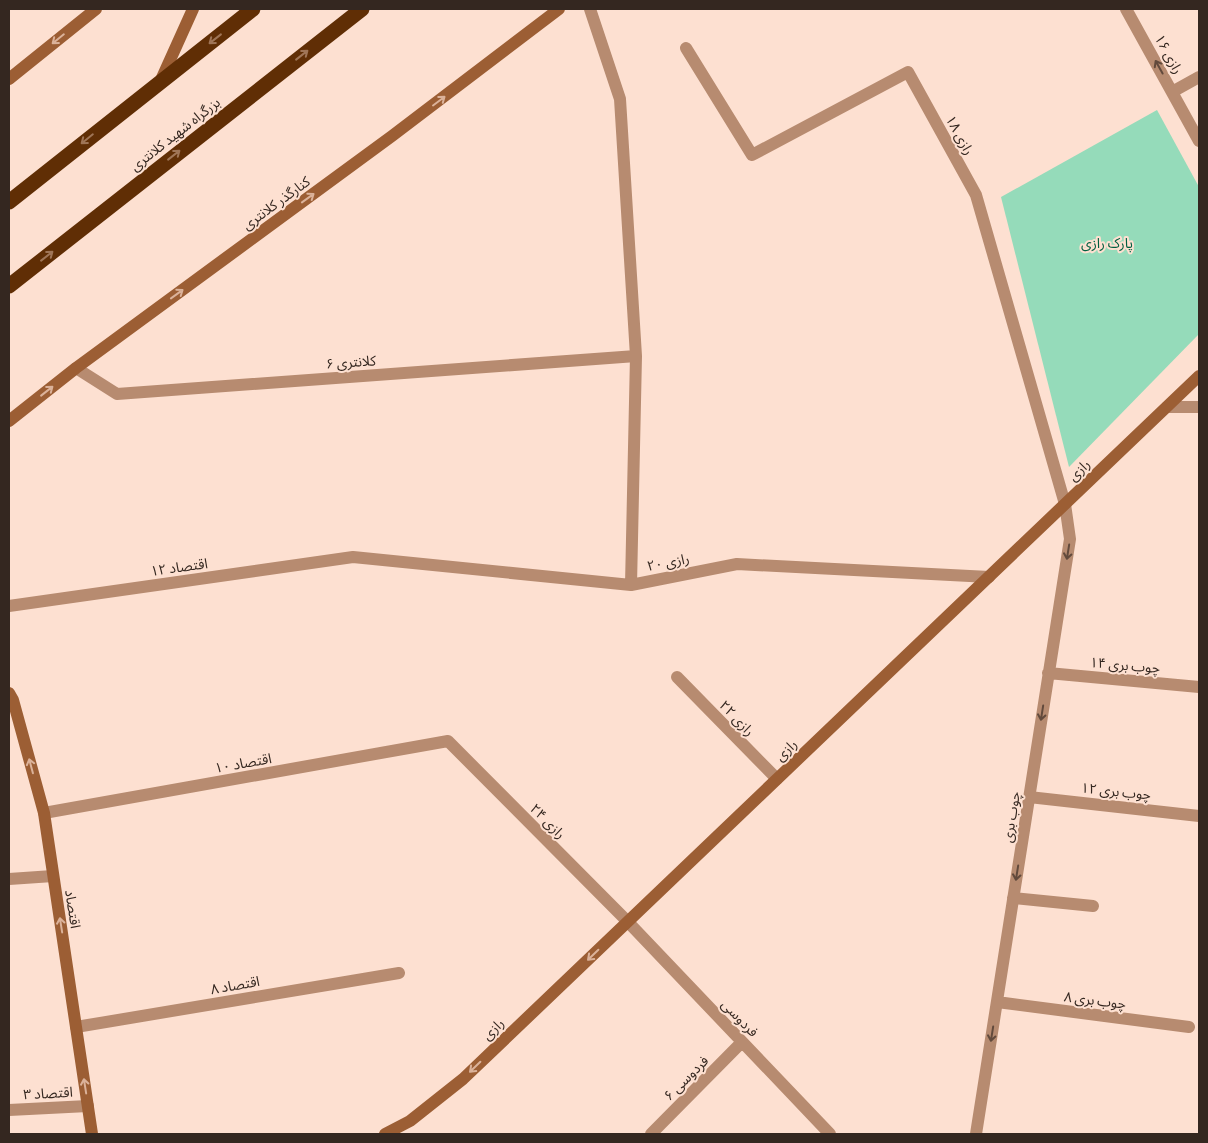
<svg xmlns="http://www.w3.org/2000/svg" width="1208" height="1143" font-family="Barlow,'Noto Sans Arabic',sans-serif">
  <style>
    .green { fill: #95dbba }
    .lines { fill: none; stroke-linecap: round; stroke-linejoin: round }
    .street { stroke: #b78b70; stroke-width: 12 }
    .secondary { stroke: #9c5e34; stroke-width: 12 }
    .highway { stroke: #602e05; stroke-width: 15 }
    .oneway { stroke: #dbb29a }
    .oneway2 { stroke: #9f7557 }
    .oneway3 { stroke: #624a3c }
    .labels { text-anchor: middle; stroke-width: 4; stroke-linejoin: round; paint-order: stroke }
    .street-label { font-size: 14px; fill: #342720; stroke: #fde0d1 }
    .park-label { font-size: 14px; fill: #005e40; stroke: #fde0d1 }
  </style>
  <rect width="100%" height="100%" fill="#fde0d1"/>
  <path class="green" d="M1157,110L1199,187V334L1069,467L1001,197Z"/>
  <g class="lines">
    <path class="street" d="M590,9L620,99L636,356L631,585
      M1126,9L1199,141
      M686,48L752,155L908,72L976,195L1065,504L1070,539L976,1134
      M1172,92L1199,77
      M76,368L117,394L636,356
      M1167,407H1199
      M9,606L353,557L631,585L737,564L989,577
      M1048,673L1199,687
      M677,677L777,779
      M1029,797L1199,816
      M44,813L448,741L628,922L830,1134
      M9,879L53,876
      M1013,898L1093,906
      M997,1002L1189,1027
      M76,1027L399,973
      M9,1110L88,1106
      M651,1134L742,1042"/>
    <path class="secondary" d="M9,79L96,9
      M161,80L193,9
      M9,421L76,368L392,136L559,9
      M9,693L13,700L44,813L92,1134
      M385,1134L410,1121L463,1079L1199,376"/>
    <path class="highway" d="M9,202L253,9
      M9,286L362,9"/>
  </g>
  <defs><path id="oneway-shaft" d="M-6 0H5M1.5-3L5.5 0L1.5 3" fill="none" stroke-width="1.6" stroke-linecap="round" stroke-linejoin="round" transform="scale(1.25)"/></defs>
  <g class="oneway">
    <use href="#oneway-shaft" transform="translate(58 39) rotate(141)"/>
    <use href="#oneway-shaft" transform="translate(439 101) rotate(-37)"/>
    <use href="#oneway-shaft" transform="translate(308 198) rotate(-36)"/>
    <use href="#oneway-shaft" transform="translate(177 294) rotate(-36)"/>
    <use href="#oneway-shaft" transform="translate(47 391) rotate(-38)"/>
    <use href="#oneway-shaft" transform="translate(31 766) rotate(-105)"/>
    <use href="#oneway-shaft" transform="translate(61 925) rotate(-99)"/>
    <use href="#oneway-shaft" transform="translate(593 955) rotate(136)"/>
    <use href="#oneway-shaft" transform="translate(475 1067) rotate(136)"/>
    <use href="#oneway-shaft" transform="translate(85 1086) rotate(-99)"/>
  </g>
  <g class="oneway2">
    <use href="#oneway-shaft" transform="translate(215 39) rotate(142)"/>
    <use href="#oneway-shaft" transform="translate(302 55) rotate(-38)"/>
    <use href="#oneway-shaft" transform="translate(87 139) rotate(141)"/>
    <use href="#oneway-shaft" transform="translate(174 155) rotate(-38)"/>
    <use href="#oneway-shaft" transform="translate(47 256) rotate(-38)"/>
  </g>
  <g class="oneway3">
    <use href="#oneway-shaft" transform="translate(1159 67) rotate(-119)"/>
    <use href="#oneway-shaft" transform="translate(1068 552) rotate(99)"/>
    <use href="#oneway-shaft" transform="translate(1042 713) rotate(99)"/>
    <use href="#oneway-shaft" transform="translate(1017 873) rotate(99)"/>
    <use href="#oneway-shaft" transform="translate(992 1034) rotate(99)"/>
  </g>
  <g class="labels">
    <g class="street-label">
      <text transform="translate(1169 54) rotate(61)" y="5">رازی ۱۶</text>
      <text transform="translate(175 134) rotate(-38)" y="5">بزرگراه شهید کلانتری</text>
      <text transform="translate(960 135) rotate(61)" y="5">رازی ۱۸</text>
      <text transform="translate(276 203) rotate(-36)" y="5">کنارگذر کلانتری</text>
      <text transform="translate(351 362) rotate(-4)" y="5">کلانتری ۶</text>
      <text transform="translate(1079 470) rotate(-44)" y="5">رازی</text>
      <text transform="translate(668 562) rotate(-11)" y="5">رازی ۲۰</text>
      <text transform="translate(179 567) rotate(-8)" y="5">۱۲ اقتصاد</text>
      <text transform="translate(1125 665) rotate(5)" y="5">۱۴ چوب بری</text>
      <text transform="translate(737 718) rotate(46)" y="5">رازی ۲۲</text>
      <text transform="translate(786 750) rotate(-44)" y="5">رازی</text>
      <text transform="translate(243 763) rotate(-10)" y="5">۱۰ اقتصاد</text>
      <text transform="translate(1116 791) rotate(6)" y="5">۱۲ چوب بری</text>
      <text transform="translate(1011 817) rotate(-81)" y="5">چوب بری</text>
      <text transform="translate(548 821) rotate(45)" y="5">رازی ۲۴</text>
      <text transform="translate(73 909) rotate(81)" y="5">اقتصاد</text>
      <text transform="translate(235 985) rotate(-10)" y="5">۸ اقتصاد</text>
      <text transform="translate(1095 1000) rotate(7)" y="5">۸ چوب بری</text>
      <text transform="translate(740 1018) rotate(46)" y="5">فردوسی</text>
      <text transform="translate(493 1029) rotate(-44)" y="5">رازی</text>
      <text transform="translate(686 1078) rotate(-45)" y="5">فردوسی ۶</text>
      <text transform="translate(48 1093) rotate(-3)" y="5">۳ اقتصاد</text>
    </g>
    <g class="park-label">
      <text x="1107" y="248">پارک رازی</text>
    </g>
  </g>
  <rect width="1208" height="1143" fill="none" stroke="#342720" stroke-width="20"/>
</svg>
